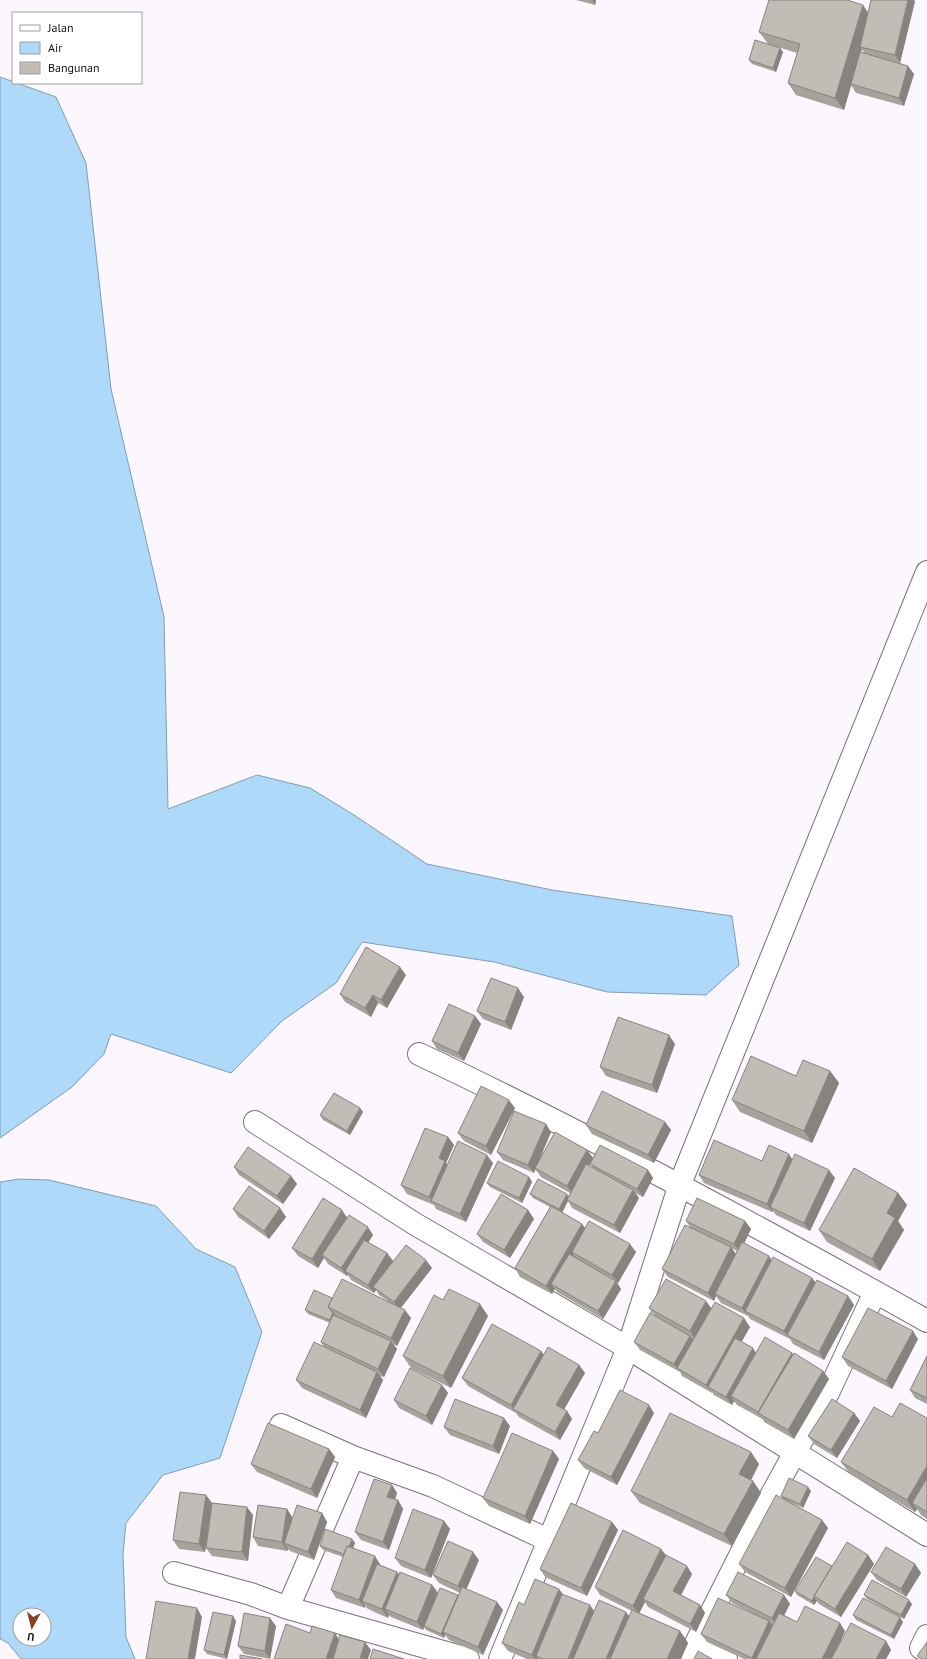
<svg xmlns="http://www.w3.org/2000/svg" width="927" height="1659" font-family="'PT Sans',sans-serif">
  <style>
    .water { fill: #afd9f8; stroke: #809db4; fill-rule: evenodd }
    .lines { fill: none; stroke-linecap: round; stroke-linejoin: round }
    .minor-casing { stroke: #777278; stroke-width: 24 }
    .minor { stroke: #fff; stroke-width: 22 }
    .wall { fill: #a6a29c; fill-rule: evenodd }
    .shaded-wall { fill: #87847f }
    .building { fill: #c1bcb5; stroke: #87847f }
  </style>
  <rect width="100%" height="100%" fill="#fcf6fe"/>
  <path class="water" d="M0,77L56,97L86,163L111,389L164,617L168,809L257,775L310,788L354,815L427,864L552,890L732,916L739,965L706,995L607,992L494,962L362,942L336,983L282,1021L231,1073L111,1034L104,1054L72,1087L0,1138Z
    M19,1179L49,1180L156,1206L196,1249L235,1267L262,1332L220,1458L163,1475L126,1523L123,1554L126,1637L135,1659H21L8,1643L0,1639V1182ZM20,1615H44V1639H20Z"/>
  <g class="lines">
    <g class="minor-casing">
      <path id="minor" d="M419,1054C592,1136 760,1227 927,1321
        M255,1122L415,1224L628,1348L927,1535
        M281,1425L353,1457L433,1486L548,1540
        M174,1573L251,1594L288,1608L468,1659
        M288,1608L353,1457
        M697,1643L726,1659
        M921,1648L927,1636
        M500,1659L628,1348L680,1184L927,572
        M688,1659L762,1512L828,1393L875,1292"/>
    </g>
    <use href="#minor" class="minor"/>
  </g>
  <path class="wall" d="M576,0H596L595,5Z
    M915,1L900,63L914,74L904,106L856,93L851,85L844,110L796,95L788,83L797,53L768,44L759,32L868,12ZM862,49L864,53L861,52Z
    M780,48L783,52L776,72L752,64L749,60Z
    M406,975L387,1008L378,1003L371,1017L345,1002L340,994Z
    M524,997L511,1030L483,1019L477,1011Z
    M475,1016L481,1024L464,1061L437,1049L432,1041Z
    M675,1044L657,1093L606,1076L600,1067Z
    M830,1071L839,1083L812,1143L740,1112L732,1100Z
    M360,1108L363,1112L350,1135L323,1120L320,1115Z
    M515,1108L491,1155L464,1141L458,1133Z
    M665,1122L671,1130L654,1163L592,1134L586,1125Z
    M551,1132L538,1162L587,1150L593,1158L648,1170L653,1178L643,1197L635,1193L639,1198L620,1233L572,1208L568,1201L562,1212L582,1224L585,1228L636,1252L618,1283H617L621,1289L603,1319L557,1292L555,1289L552,1294L520,1277L515,1268L550,1207L533,1198L530,1194L568,1196L570,1193L541,1177L535,1169L534,1173L503,1160L497,1152ZM590,1164L593,1168L589,1166Z
    M448,1137L454,1145L446,1163L447,1165L493,1163L466,1222L436,1209L434,1205L407,1194L401,1185Z
    M793,1160L835,1178L810,1231L776,1215L773,1211L772,1212L704,1183L699,1175L762,1161Z
    M234,1167L291,1176L297,1184L283,1204L239,1175Z
    M529,1177L532,1182L522,1203L490,1187L487,1183Z
    M898,1193L907,1205L898,1221L904,1230L880,1271L827,1242L819,1230Z
    M280,1208L286,1217L269,1239L238,1217L233,1209Z
    M528,1210L534,1219L510,1258L483,1242L477,1234Z
    M347,1217L373,1235L368,1243L387,1253L393,1261L432,1268L401,1308L411,1318L397,1346L393,1344L397,1349L384,1377L380,1376L383,1380L366,1418L302,1388L296,1380L324,1347L321,1342L330,1323L308,1314L305,1310L332,1298L388,1301L379,1295L376,1290L374,1293L351,1280L348,1275L347,1276L328,1264L324,1258L318,1268L298,1256L292,1248Z
    M686,1221H745L751,1229L744,1243L771,1260L812,1278L815,1282L848,1296L854,1305L824,1360L793,1344L790,1339L750,1319L748,1316L721,1303L716,1296L714,1301L668,1277L662,1269L690,1227ZM732,1248L737,1251L736,1254Z
    M443,1300L488,1316L451,1388L411,1368L403,1356Z
    M649,1308H711L750,1327L741,1342L756,1353L793,1354L823,1371L829,1379L794,1439L764,1422L763,1419L737,1405L734,1401L732,1405L714,1395L712,1392V1393L682,1376L680,1372L640,1350L634,1342L655,1316Z
    M918,1339L892,1389L848,1366L842,1357Z
    M541,1351L544,1355L579,1365L585,1373L564,1409L567,1411L572,1419L560,1440L519,1417L516,1413L468,1386L462,1378Z
    M927,1356V1404L915,1398L910,1390Z
    M442,1385L448,1393L432,1425L399,1408L394,1400Z
    M654,1413L617,1485L584,1468L578,1460L598,1433Z
    M854,1413L860,1421L837,1458L814,1444L808,1436Z
    M892,1417L927,1418V1519L921,1515L917,1509L915,1512L850,1474L841,1462Z
    M510,1426L499,1454L450,1435L444,1427Z
    M329,1449L335,1457L317,1498L257,1472L251,1464Z
    M553,1451L559,1459L530,1524L489,1506L483,1498Z
    M759,1464L751,1480L753,1481L761,1493L732,1546L640,1503L631,1491Z
    M392,1485L397,1493L395,1499L398,1500L403,1509L389,1550L361,1540L355,1532Z
    M811,1491L803,1508L789,1502L822,1520L828,1528L791,1597L745,1572L739,1564L783,1499L781,1496Z
    M212,1503L253,1515L248,1561L212,1556L206,1548L207,1538L205,1552L179,1549L173,1540Z
    M287,1509L292,1517V1520L322,1513L327,1522L314,1560L290,1551L288,1549L287,1551L258,1546L253,1537Z
    M444,1521L450,1529L431,1578L401,1566L395,1558Z
    M612,1522L618,1530L587,1596L545,1577L540,1569Z
    M352,1539L355,1543L353,1548L380,1564V1565L397,1572L399,1575L432,1585L438,1593L434,1603L458,1595L459,1596L460,1593L439,1583L433,1575L479,1560L466,1589L503,1610L483,1655L449,1640L445,1635L444,1638L426,1630L424,1627L423,1630L391,1617L389,1615L388,1618L368,1609L365,1606V1608L336,1598L331,1590L343,1557L323,1550L320,1546Z
    M661,1549L666,1555L692,1574L681,1595L700,1605L705,1613L696,1632L648,1607L645,1602L639,1613L680,1631L688,1643L681,1659H527L508,1651L502,1643L524,1605L563,1595L594,1611L629,1617L632,1611L600,1595L595,1587Z
    M868,1555L874,1564L841,1617L819,1604L817,1601L814,1605L797,1595L795,1591L832,1566Z
    M915,1564L921,1573L906,1597L877,1580L871,1572Z
    M726,1595H784L790,1604L784,1615L797,1622L845,1631L841,1640L886,1641L891,1650L886,1659H744L707,1642L701,1634L754,1614L732,1603Z
    M864,1595L912,1604L904,1619L867,1599Z
    M853,1615L903,1622L894,1639L856,1620Z
    M236,1621L227,1659L207,1654L204,1650Z
    M276,1626L270,1659L244,1654L238,1646Z"/>
  <path class="shaded-wall" d="M592,0H596L595,5Z
    M908,0H914L915,1L900,63L895,55Z
    M863,5L871,17L860,47L862,49L844,110L835,98Z
    M780,48L783,52L776,72L773,68Z
    M908,66L914,74L904,106L899,98Z
    M400,967L406,975L387,1008L381,1000Z
    M518,988L524,997L511,1030L505,1022Z
    M373,995L378,1003L371,1017L365,1008Z
    M475,1016L481,1024L464,1061L458,1053Z
    M669,1035L675,1044L657,1093L652,1085Z
    M830,1071L839,1083L812,1143L804,1131Z
    M509,1100L515,1108L491,1155L486,1146Z
    M360,1108L363,1112L350,1135L347,1131Z
    M665,1122L671,1130L654,1163L648,1155Z
    M546,1124L551,1132L534,1173L528,1165Z
    M448,1137L454,1145L446,1163L450,1169L432,1201L429,1197L439,1158Z
    M587,1150L593,1158L573,1194L567,1186Z
    M789,1154L794,1162L770,1207L773,1211L772,1212L767,1204Z
    M487,1155L493,1163L466,1222L460,1214Z
    M648,1170L653,1178L643,1197L637,1189Z
    M829,1170L835,1178L810,1231L804,1223Z
    M291,1176L297,1184L283,1204L277,1196Z
    M529,1177L532,1182L522,1203L519,1198Z
    M633,1190L639,1198L620,1233L614,1225Z
    M898,1193L907,1205L898,1221L904,1230L880,1271L872,1259L887,1213Z
    M567,1194L569,1198L567,1200L568,1201L562,1213L559,1209Z
    M280,1208L286,1217L269,1239L264,1231Z
    M342,1210L348,1219L322,1255L324,1258L318,1268L312,1259Z
    M528,1210L534,1219L510,1258L504,1250Z
    M745,1221L751,1229L740,1252L734,1244Z
    M582,1224L588,1232L572,1252L574,1256L556,1287L551,1284L555,1289L552,1294L546,1286Z
    M368,1227L373,1235L348,1273L345,1271L348,1275L347,1276L341,1268Z
    M630,1244L636,1252L618,1283L612,1275Z
    M731,1247L737,1256L715,1294L716,1296L714,1301L708,1293Z
    M387,1253L393,1261L373,1287L376,1290L374,1293L368,1285Z
    M769,1256L774,1264L745,1311L748,1316L742,1308Z
    M426,1260L432,1268L399,1310L394,1302Z
    M812,1278L818,1286L787,1335L790,1339L784,1331Z
    M616,1281L621,1289L603,1319L598,1311Z
    M848,1296L854,1305L824,1360L819,1352Z
    M706,1301L712,1309L695,1339L690,1331Z
    M480,1304L488,1316L451,1388L443,1376Z
    M405,1310L411,1318L397,1346L391,1338Z
    M333,1312L336,1316L333,1324L330,1320Z
    M744,1318L750,1327L714,1390L708,1387L712,1393L706,1385Z
    M913,1331L918,1339L892,1389L886,1381Z
    M690,1336L696,1344L677,1368L674,1364Z
    M391,1341L397,1349L384,1377L378,1369Z
    M753,1348L758,1356L731,1396L734,1401L732,1405L726,1397Z
    M541,1351L547,1359L514,1409L511,1405Z
    M792,1353L798,1361L759,1414L758,1412Z
    M579,1365L585,1373L562,1413L556,1405Z
    M823,1371L829,1379L794,1439L788,1430Z
    M377,1372L383,1380L366,1418L360,1410Z
    M442,1385L448,1393L432,1425L426,1416Z
    M649,1405L654,1413L617,1485L611,1477Z
    M567,1411L572,1419L560,1440L555,1432Z
    M854,1413L860,1421L837,1458L831,1450Z
    M504,1418L510,1426L499,1454L493,1446Z
    M329,1449L335,1457L317,1498L311,1489Z
    M553,1451L559,1459L530,1524L525,1516Z
    M751,1452L759,1464L748,1486L739,1474Z
    M927,1466V1492L912,1503L917,1509L915,1512L907,1500Z
    M753,1481L761,1493L732,1546L724,1534Z
    M392,1485L397,1493L393,1505L387,1497Z
    M808,1487L811,1491L803,1508L800,1504Z
    M206,1495L212,1503L205,1552L199,1544Z
    M398,1500L403,1509L389,1550L383,1542Z
    M247,1507L253,1515L248,1561L242,1552Z
    M287,1509L292,1517L288,1545L284,1543L288,1549L287,1551L282,1542Z
    M322,1513L327,1522L314,1560L308,1552Z
    M822,1520L828,1528L791,1597L785,1588Z
    M444,1521L450,1529L431,1578L425,1570Z
    M612,1522L618,1530L587,1596L581,1588Z
    M352,1539L355,1543L349,1559L347,1555Z
    M661,1549L667,1557L643,1599L645,1602L639,1614L633,1606Z
    M473,1552L479,1560L464,1595L458,1586Z
    M868,1555L874,1564L841,1617L835,1609Z
    M375,1556L380,1564L366,1603L362,1601L365,1606V1608L359,1600Z
    M915,1564L921,1573L906,1597L901,1589Z
    M687,1566L692,1574L679,1599L673,1591Z
    M397,1572L403,1580L385,1609L389,1615L388,1618L382,1609Z
    M432,1585L438,1593L423,1630L417,1622Z
    M559,1589L565,1597L536,1656L538,1659H535L532,1655Z
    M458,1595L461,1599L443,1632L445,1635L444,1638L441,1634Z
    M784,1595L790,1604L778,1627L772,1618Z
    M814,1597L817,1601L814,1605L812,1601Z
    M909,1600L912,1604L904,1619L901,1615Z
    M497,1602L503,1610L483,1655L478,1647Z
    M590,1605L596,1614L577,1659H568Z
    M700,1605L705,1613L696,1632L690,1624Z
    M197,1608L202,1617L195,1659H188Z
    M626,1612L632,1620L615,1659H606Z
    M233,1616L236,1621L227,1659L224,1655Z
    M900,1617L903,1622L894,1639L891,1635Z
    M270,1618L276,1626L270,1659L265,1651Z
    M769,1621L775,1630L761,1659H753L752,1658Z
    M840,1623L845,1631L832,1659H822Z
    M680,1631L688,1643L681,1659H667Z
    M335,1633L340,1641L335,1659H326Z
    M886,1641L891,1650L886,1659H876Z
    M365,1642L371,1650L368,1659H360Z"/>
  <path class="building" d="M769,0H847L863,5L835,98L788,83L800,44L759,32Z
    M871,0H908L895,55L860,47Z
    M755,40L780,48L773,68L749,60Z
    M860,52L908,66L899,98L851,84Z
    M366,947L400,967L381,1000L373,995L365,1008L340,994Z
    M491,978L518,988L505,1022L477,1011Z
    M449,1004L475,1016L458,1053L432,1041Z
    M618,1017L669,1035L652,1085L600,1067Z
    M751,1056L796,1076L803,1060L830,1071L804,1131L732,1100Z
    M481,1086L509,1100L486,1146L458,1133Z
    M602,1091L665,1122L648,1155L586,1125Z
    M334,1093L360,1108L347,1131L320,1115Z
    M514,1111L546,1124L528,1165L497,1152Z
    M425,1128L448,1137L439,1158L445,1161L429,1197L401,1185Z
    M555,1132L587,1150L567,1186L535,1168Z
    M714,1140L762,1161L769,1145L789,1154L767,1204L699,1175Z
    M458,1141L487,1155L460,1214L431,1201Z
    M600,1145L648,1170L637,1189L590,1164Z
    M248,1147L291,1176L277,1196L234,1167Z
    M795,1154L829,1170L804,1223L770,1207Z
    M498,1161L529,1177L519,1198L487,1183Z
    M586,1164L633,1190L614,1225L567,1200Z
    M854,1168L898,1193L887,1213L895,1218L872,1259L819,1230Z
    M538,1179L567,1194L559,1209L530,1194Z
    M249,1186L280,1208L264,1231L233,1209Z
    M501,1194L528,1210L504,1250L477,1234Z
    M323,1198L342,1210L312,1259L292,1248Z
    M697,1198L745,1221L734,1244L686,1221Z
    M551,1206L582,1224L546,1286L515,1268Z
    M349,1215L368,1227L341,1268L322,1255Z
    M589,1221L630,1244L612,1275L572,1252Z
    M685,1225L731,1247L708,1293L662,1269Z
    M364,1240L387,1253L368,1285L345,1271Z
    M742,1242L769,1256L742,1308L715,1294Z
    M406,1245L426,1260L394,1302L373,1287Z
    M569,1254L616,1281L598,1311L551,1284Z
    M773,1257L812,1278L784,1331L745,1311Z
    M342,1279L405,1310L391,1338L328,1307Z
    M666,1279L706,1301L690,1331L649,1308Z
    M817,1280L848,1296L819,1352L787,1335Z
    M449,1289L480,1304L443,1376L403,1356L434,1295L443,1300Z
    M314,1290L332,1298L328,1307L331,1311L333,1312L330,1320L305,1310Z
    M715,1302L744,1318L706,1385L677,1368Z
    M868,1308L913,1331L886,1381L842,1357Z
    M650,1313L690,1336L674,1364L634,1342Z
    M333,1315L391,1341L378,1369L321,1342Z
    M492,1324L541,1351L511,1405L462,1378Z
    M765,1337L792,1353L758,1412L731,1396Z
    M735,1338L753,1348L726,1397L708,1387Z
    M314,1342L377,1372L360,1410L296,1380Z
    M548,1347L579,1365L556,1405L567,1411L555,1432L513,1409Z
    M794,1353L823,1371L788,1430L758,1413Z
    M927,1356V1398L910,1390Z
    M410,1368L442,1385L426,1416L394,1400Z
    M620,1390L649,1405L611,1477L578,1460L594,1431L598,1433Z
    M455,1399L504,1418L493,1446L444,1427Z
    M832,1399L854,1413L831,1450L808,1436Z
    M900,1403L927,1418V1466L907,1500L841,1462L874,1407L892,1417Z
    M670,1413L751,1452L739,1474L753,1481L724,1534L631,1491Z
    M268,1423L329,1449L311,1489L251,1464Z
    M512,1433L553,1451L525,1516L483,1498Z
    M789,1478L808,1487L800,1504L781,1496Z
    M927,1478V1512L912,1503Z
    M374,1479L392,1485L387,1497L398,1500L383,1542L355,1532Z
    M180,1492L206,1495L199,1544L173,1540Z
    M776,1495L822,1520L785,1588L739,1564Z
    M212,1503L247,1507L242,1552L206,1548Z
    M571,1503L612,1522L581,1588L540,1569Z
    M258,1505L287,1509L282,1542L253,1537Z
    M297,1505L322,1513L308,1552L284,1543Z
    M413,1509L444,1521L425,1570L395,1558Z
    M325,1529L352,1539L349,1547L347,1546L344,1554L320,1546Z
    M623,1530L661,1549L633,1606L595,1587Z
    M448,1541L473,1552L458,1586L433,1575Z
    M847,1542L868,1555L835,1609L814,1596Z
    M347,1546L375,1556L359,1600L331,1590Z
    M886,1547L915,1564L901,1589L871,1572Z
    M666,1555L687,1566L673,1591L700,1605L690,1624L643,1599Z
    M816,1557L832,1566L814,1596V1597L812,1601L795,1591Z
    M377,1564L397,1572L382,1609L362,1601Z
    M400,1572L432,1585L417,1622L385,1609Z
    M738,1572L784,1595L772,1618L726,1595Z
    M535,1579L559,1589L532,1655L502,1643L519,1602L524,1605Z
    M872,1580L909,1600L901,1615L864,1595Z
    M462,1587L497,1602L478,1647L443,1632Z
    M440,1588L458,1595L441,1634L424,1626Z
    M562,1594L590,1605L568,1659H543L536,1656Z
    M718,1598L769,1621L752,1658L701,1634Z
    M863,1598L900,1617L891,1635L853,1615Z
    M599,1600L626,1612L606,1659H573Z
    M156,1601L197,1608L188,1659H146Z
    M805,1606L840,1623L822,1659H756L779,1613L797,1622Z
    M632,1610L680,1631L667,1659H610Z
    M213,1612L233,1616L224,1655L204,1650Z
    M244,1613L270,1618L265,1651L238,1646Z
    M851,1623L886,1641L876,1659H831Z
    M286,1624L310,1633L312,1626L335,1633L326,1659H274Z
    M340,1635L365,1642L360,1659H333Z
    M927,1642V1659H922L917,1656Z
    M373,1649L404,1659H370Z
    M698,1651L712,1659H694Z
    M240,1655L262,1659H240Z"/>
  <rect x="12" y="12" width="130" height="72" fill="#ffffff" stroke="#a1a0a1"/>
  <rect x="20" y="25" width="20" height="6" fill="#ffffff" stroke="#a1a0a1"/>
  <text x="48" y="32" font-size="12" fill="#141214">Jalan</text>
  <rect x="20" y="42" width="20" height="12" fill="#afd9f8" stroke="#a1a0a1"/>
  <text x="48" y="52" font-size="12" fill="#141214">Air</text>
  <rect x="20" y="62" width="20" height="12" fill="#c1bcb5" stroke="#a1a0a1"/>
  <text x="48" y="72" font-size="12" fill="#141214">Bangunan</text>
  <g transform="translate(32 1627) rotate(187)"><circle r="19" fill="#ffffff" stroke="#a1a0a1"/>
  <path d="M0-3L7 15L0 10L-7 15Z" fill="#883f22"/>
  <text y="-6" font-size="11" font-weight="bold" text-anchor="middle" fill="#141214">U</text>
  </g>
</svg>
